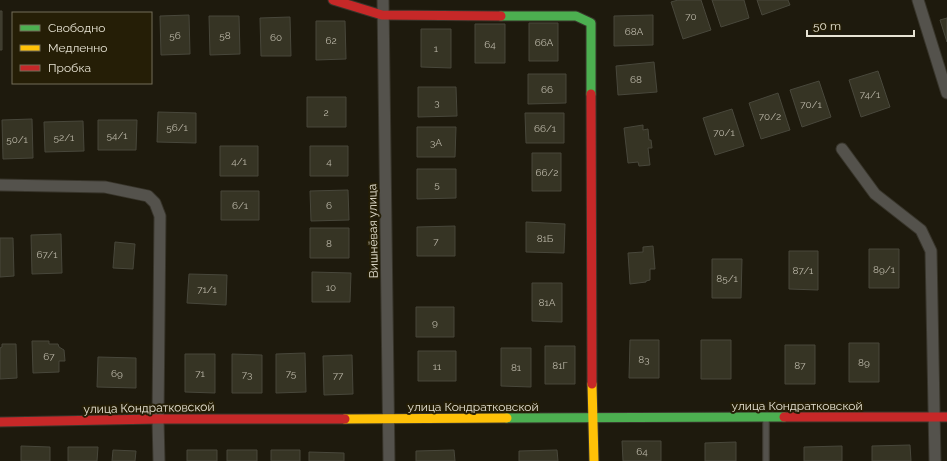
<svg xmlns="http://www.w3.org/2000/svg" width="947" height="461" font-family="Raleway,sans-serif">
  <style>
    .building { fill: #363424; stroke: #48473b }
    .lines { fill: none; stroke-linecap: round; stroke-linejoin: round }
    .lane-casing { stroke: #38352b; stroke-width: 8 }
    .street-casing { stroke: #38352b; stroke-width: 13 }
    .fast-casing { stroke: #38352b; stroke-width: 11 }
    .slow-casing { stroke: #38352b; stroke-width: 11 }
    .jam-casing { stroke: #38352b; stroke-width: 11 }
    .lane { stroke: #54524c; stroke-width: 5.5 }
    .street { stroke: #54524c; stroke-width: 11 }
    .fast { stroke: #4caf50; stroke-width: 9 }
    .slow { stroke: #ffc107; stroke-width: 9 }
    .jam { stroke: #c62828; stroke-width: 9 }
    .labels { text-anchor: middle; stroke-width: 4; stroke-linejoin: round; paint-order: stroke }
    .number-label { font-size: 10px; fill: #bbb7a8 }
    .street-label { font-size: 12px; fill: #e7e3d4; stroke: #251e06 }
  </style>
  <rect width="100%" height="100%" fill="#1e1a0d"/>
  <path class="building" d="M678,0H701L711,30L683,39L671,2Z
    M712,0H744L749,18L721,27Z
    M757,0H788L790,5L762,15Z
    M0,11H2V50H0Z
    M189,15L190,54L161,55L160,16Z
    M653,15V45L614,46V16Z
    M209,16H239L240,54L210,55Z
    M290,17L291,56H261L260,18Z
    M947,18V42L940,20Z
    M316,21H345L346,59L316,60Z
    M529,23H558V61H529Z
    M475,24H505V63H475Z
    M421,29H451V68L421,67Z
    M654,62L657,92L618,95L616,66Z
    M878,71L890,107L861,117L849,80Z
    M528,74H566V103L528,104Z
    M819,81L831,117L802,127L790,90Z
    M418,87H456L457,116L418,117Z
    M778,93L790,130L761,139L749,103Z
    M307,97H346V127H307Z
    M732,109L744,146L715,155L703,118Z
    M158,112L196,113V143L157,142Z
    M525,113H564V143H526Z
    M32,119L33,158L3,159L2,120Z
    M98,120H137L136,150H98Z
    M83,121L84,151L45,152L44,122Z
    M643,125V130L648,129L649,140H651L652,148H648L650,165L639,166L638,162L628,163L624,128Z
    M417,127H456L455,157H417Z
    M220,146H258V176H220Z
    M310,146H348V176H310Z
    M532,153H561V191H532Z
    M417,169H456V198L417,199Z
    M348,190L349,220L311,221L310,191Z
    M221,191H259V220H221Z
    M526,222L565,224L564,253L526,252Z
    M455,226V256H417V227Z
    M310,228H349V258H310Z
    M61,234L62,273L32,274L31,235Z
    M0,238H13L14,276L0,277Z
    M115,242L135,244L133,269L113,268Z
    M653,246L655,269H650V280L646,281V282L630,284L628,253L643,252V247Z
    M869,249H899V288H869Z
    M789,251H818V290L789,289Z
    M712,259H742L741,298H712Z
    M312,272L351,273L350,302H312Z
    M189,274L227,275L226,305L187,303Z
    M532,283H562V322L532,321Z
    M416,307H454V337H416Z
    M630,340H659V378H629Z
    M701,340H731V379H701Z
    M32,341H49V344H58L59,347L64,350L65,361H59V372L33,373Z
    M849,343H879V382H849Z
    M2,344H16L17,378L0,379V348L2,347Z
    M785,345H815V384H785Z
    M545,346H575V384H545Z
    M501,348H531V387L501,386Z
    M418,351H456V381H418Z
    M305,353L306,392L276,393V354Z
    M185,354H215V393L185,392Z
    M232,354L262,355V393H232Z
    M352,355L353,394L324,395L323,356Z
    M98,357L136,358V388L97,387Z
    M622,441H661V461H623Z
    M736,442V461H705V443Z
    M910,445L911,461H872V446Z
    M21,446L50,447V461H21Z
    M842,446V461H804V447Z
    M68,447H98L97,461H68Z
    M113,450L136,451L135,461H112Z
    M187,450H217V461H187Z
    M227,450H257V461H227Z
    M271,450H300V461H271Z
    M454,450L455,461H416V451Z
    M557,450L558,461H519V451Z
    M309,452L344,453V461H309Z"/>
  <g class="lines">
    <g class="lane-casing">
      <path id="lane" d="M766,418V461"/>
    </g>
    <g class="street-casing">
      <path id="street" d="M383,0L389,461
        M918,0L947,93
        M842,149L875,194L921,230L931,251L935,461
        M0,185L105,187L148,196L155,203L160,216L158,419L159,461"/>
    </g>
    <g class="fast-casing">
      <path id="fast" d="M501,16H576L591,23V94
        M507,418L784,417"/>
    </g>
    <g class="slow-casing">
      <path id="slow" d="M592,384L594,461
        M345,419L507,418"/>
    </g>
    <g class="jam-casing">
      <path id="jam" d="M333,0L382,15L501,16
        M591,94L592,384
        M784,417H947
        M0,422L158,419H345"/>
    </g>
    <use href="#lane" class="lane"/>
    <use href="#street" class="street"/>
    <use href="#fast" class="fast"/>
    <use href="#slow" class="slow"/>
    <use href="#jam" class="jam"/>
  </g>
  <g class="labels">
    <g class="number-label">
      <text x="691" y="20">70</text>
      <text x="634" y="35">68А</text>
      <text x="175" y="39">56</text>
      <text x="225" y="39">58</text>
      <text x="276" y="41">60</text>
      <text x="331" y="44">62</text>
      <text x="544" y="46">66А</text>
      <text x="490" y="48">64</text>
      <text x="436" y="52">1</text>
      <text x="636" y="83">68</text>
      <text x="547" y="93">66</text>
      <text x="870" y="98">74/1</text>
      <text x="437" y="106">3</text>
      <text x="811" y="108">70/1</text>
      <text x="326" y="116">2</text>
      <text x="770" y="120">70/2</text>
      <text x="177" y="131">56/1</text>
      <text x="545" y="132">66/1</text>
      <text x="724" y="136">70/1</text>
      <text x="117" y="139">54/1</text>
      <text x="64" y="141">52/1</text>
      <text x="17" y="143">50/1</text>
      <text x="436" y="146">3А</text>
      <text x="239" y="165">4/1</text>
      <text x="329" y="165">4</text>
      <text x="547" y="176">66/2</text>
      <text x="437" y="188">5</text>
      <text x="240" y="209">6/1</text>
      <text x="329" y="209">6</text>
      <text x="545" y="242">81Б</text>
      <text x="436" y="245">7</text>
      <text x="329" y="247">8</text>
      <text x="47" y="258">67/1</text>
      <text x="884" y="273">89/1</text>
      <text x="803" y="274">87/1</text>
      <text x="727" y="282">85/1</text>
      <text x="331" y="291">10</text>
      <text x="207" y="293">71/1</text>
      <text x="547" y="306">81А</text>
      <text x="435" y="326">9</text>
      <text x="49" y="360">67</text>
      <text x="644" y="363">83</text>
      <text x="864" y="366">89</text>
      <text x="560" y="369">81Г</text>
      <text x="800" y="369">87</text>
      <text x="437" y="370">11</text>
      <text x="516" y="371">81</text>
      <text x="117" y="377">69</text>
      <text x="200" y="377">71</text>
      <text x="291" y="377">75</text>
      <text x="247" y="378">73</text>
      <text x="338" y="379">77</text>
      <text x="642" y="455">64</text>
    </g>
    <g class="street-label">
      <text transform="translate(373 231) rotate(-91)" y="4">Вишнёвая улица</text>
      <text x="797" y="410">улица Кондратковской</text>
      <text x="473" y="411">улица Кондратковской</text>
      <text transform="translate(149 408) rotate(-1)" y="4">улица Кондратковской</text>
    </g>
  </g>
  <rect x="12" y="12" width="140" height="72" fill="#251e06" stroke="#736d58"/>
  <rect x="20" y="25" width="20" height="6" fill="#4caf50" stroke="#736d58"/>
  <text x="48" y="32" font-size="12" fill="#e7e3d4">Свободно</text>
  <rect x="20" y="45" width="20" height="6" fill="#ffc107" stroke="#736d58"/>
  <text x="48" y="52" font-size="12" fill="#e7e3d4">Медленно</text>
  <rect x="20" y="65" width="20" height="6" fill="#c62828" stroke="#736d58"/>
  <text x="48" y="72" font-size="12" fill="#e7e3d4">Пробка</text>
  <path d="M807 30v6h107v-6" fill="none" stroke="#e7e3d4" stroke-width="2"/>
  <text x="813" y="30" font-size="12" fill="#e7e3d4" stroke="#251e06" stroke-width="3" paint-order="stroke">50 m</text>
</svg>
